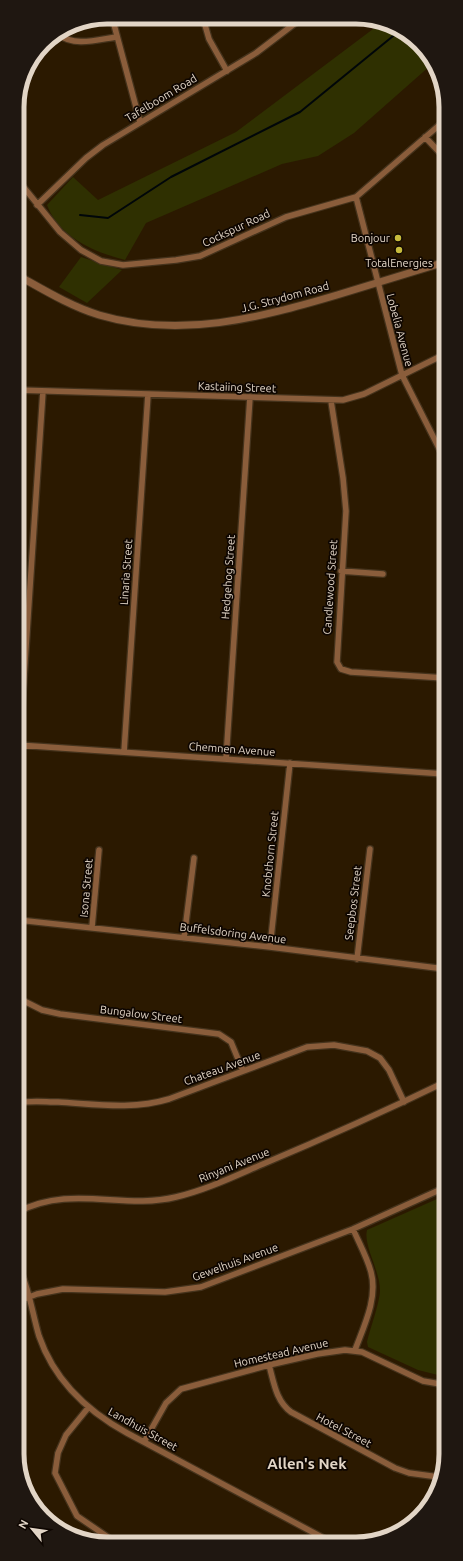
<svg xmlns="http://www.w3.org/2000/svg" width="463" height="1561" font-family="Ubuntu,sans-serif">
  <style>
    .green { fill: #2f3001 }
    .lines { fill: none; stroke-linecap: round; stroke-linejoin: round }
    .stream { stroke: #000609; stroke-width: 2 }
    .minor-casing { stroke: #45331c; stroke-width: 8 }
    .tertiary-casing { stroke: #45331c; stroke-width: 9 }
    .minor { stroke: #8a5d3b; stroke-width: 5.5 }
    .tertiary { stroke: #8a5d3b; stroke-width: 7 }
    .poi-dot { fill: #c7bb3c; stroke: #0e0601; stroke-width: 1.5 }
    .labels { text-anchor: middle; stroke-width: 3.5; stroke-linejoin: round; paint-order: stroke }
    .street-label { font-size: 11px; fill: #e2d5c6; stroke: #0e0601 }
    .poi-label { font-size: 11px; fill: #e2d5c6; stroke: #0e0601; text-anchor: end }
    .district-label { font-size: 15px; font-weight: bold; fill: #e2d5c6; stroke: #0e0601 }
    .rim { fill: none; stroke: #e2d5c6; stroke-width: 5 }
  </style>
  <rect width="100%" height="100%" fill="#2b1900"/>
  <path class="green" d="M381,23L420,44L431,65L354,133L318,156L282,164L146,223L125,260C94,252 59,237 47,205L73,177L98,200L236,132Z
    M81,257L122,270L87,303L59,287Z
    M446,1195V1377L418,1370L368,1347L367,1342C370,1329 380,1302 380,1290C380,1271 363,1245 367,1230Z"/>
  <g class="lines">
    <path class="stream" d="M80,215L108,218L171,177L300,112L398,32"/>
    <g class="minor-casing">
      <path id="minor" d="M112,17L140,122
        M203,18L209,39L227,71
        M58,34C74,47 96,40 116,37
        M425,137L444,157
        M17,179L60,232L81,250L101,261L123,265L176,260L200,256L286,217L356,197L444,121
        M356,197L402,375L445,460
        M37,205L86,158L103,145L256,53L302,18
        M17,390L343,400L364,394L445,354
        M331,401L343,478L346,511L337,662L341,669L351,672L445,678
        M341,571L383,574
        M18,745L445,774
        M124,752L148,394
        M226,759L250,397
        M18,768L43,391
        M18,920L270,947L445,969
        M92,927L99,850
        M184,938L194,858
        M270,947L290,763
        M357,959L370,849
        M444,969L445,955
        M18,998L42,1010L60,1014L219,1034L231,1042L243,1071
        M18,1103C31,1100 45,1102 58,1102C95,1104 133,1110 169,1099L307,1047L334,1045L367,1051L380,1058L389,1070L404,1102
        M18,1212C71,1184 123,1210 176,1197C206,1190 235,1176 263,1164C325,1138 385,1111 445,1082
        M353,1229C359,1243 367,1257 371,1272C378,1298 364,1326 355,1350
        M18,1265C29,1287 32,1312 39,1336C54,1380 87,1411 127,1433L331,1542
        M19,1301L37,1294L63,1289L165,1292L201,1287L353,1229L446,1187
        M269,1365C274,1383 276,1401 291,1412L395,1468L409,1473L439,1477
        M88,1408L66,1435L58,1453L55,1473L77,1516L115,1542
        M144,1442L166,1403L181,1389L269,1365L317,1354L345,1350L362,1352L423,1381L446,1385"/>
    </g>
    <g class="tertiary-casing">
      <path id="tertiary" d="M17,275C44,290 70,306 99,315C180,339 259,318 337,295C373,284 409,273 445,262"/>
    </g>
    <use href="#minor" class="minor"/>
    <use href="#tertiary" class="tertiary"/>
  </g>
  <g class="poi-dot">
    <circle cx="398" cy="238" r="4"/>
    <circle cx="399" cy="250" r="4"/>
  </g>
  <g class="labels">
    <g class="street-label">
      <text transform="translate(161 98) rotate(-31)" y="4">Tafelboom Road</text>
      <text transform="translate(236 228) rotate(-25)" y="4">Cockspur Road</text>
      <text transform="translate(285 297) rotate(-15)" y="4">J.G. Strydom Road</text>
      <text transform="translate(400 330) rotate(75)" y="4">Lobelia Avenue</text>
      <text transform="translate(237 387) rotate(2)" y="4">Kastaiing Street</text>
      <text transform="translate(126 572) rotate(-86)" y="4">Linaria Street</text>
      <text transform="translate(228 577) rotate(-86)" y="4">Hedgehog Street</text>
      <text transform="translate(330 587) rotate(-86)" y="4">Candlewood Street</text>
      <text transform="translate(232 749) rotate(4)" y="4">Chemnen Avenue</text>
      <text transform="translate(270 854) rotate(-84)" y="4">Knobthorn Street</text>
      <text transform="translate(86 888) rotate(-85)" y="4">Isona Street</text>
      <text transform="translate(353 903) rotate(-83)" y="4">Seepbos Street</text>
      <text transform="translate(233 933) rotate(7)" y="4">Buffelsdoring Avenue</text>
      <text transform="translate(141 1014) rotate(7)" y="4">Bungalow Street</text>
      <text transform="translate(222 1068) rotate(-20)" y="4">Chateau Avenue</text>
      <text transform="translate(234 1165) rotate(-22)" y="4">Rinyani Avenue</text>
      <text transform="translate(235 1262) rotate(-20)" y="4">Gewelhuis Avenue</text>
      <text transform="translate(281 1353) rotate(-13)" y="4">Homestead Avenue</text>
      <text transform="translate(143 1429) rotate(29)" y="4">Landhuis Street</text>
      <text transform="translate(344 1430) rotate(28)" y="4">Hotel Street</text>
    </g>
    <g class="poi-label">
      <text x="390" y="242">Bonjour</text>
      <text x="399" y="267" text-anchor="middle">TotalEnergies</text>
    </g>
    <g class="district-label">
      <text x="307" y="1469">Allen's Nek</text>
    </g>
  </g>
  <path d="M0 0H463V1561H0ZM107 24H356A83 83 0 0 1 439 107V1454A83 83 0 0 1 356 1537H107A83 83 0 0 1 24 1454V107A83 83 0 0 1 107 24Z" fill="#1f1711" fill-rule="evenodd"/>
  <path class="rim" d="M107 24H356A83 83 0 0 1 439 107V1454A83 83 0 0 1 356 1537H107A83 83 0 0 1 24 1454V107A83 83 0 0 1 107 24Z"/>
  <g transform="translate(32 1529) rotate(299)" stroke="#0e0601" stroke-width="3" paint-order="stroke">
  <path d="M0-3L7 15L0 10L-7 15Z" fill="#e2d5c6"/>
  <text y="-6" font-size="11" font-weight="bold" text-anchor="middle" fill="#e2d5c6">N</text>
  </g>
</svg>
